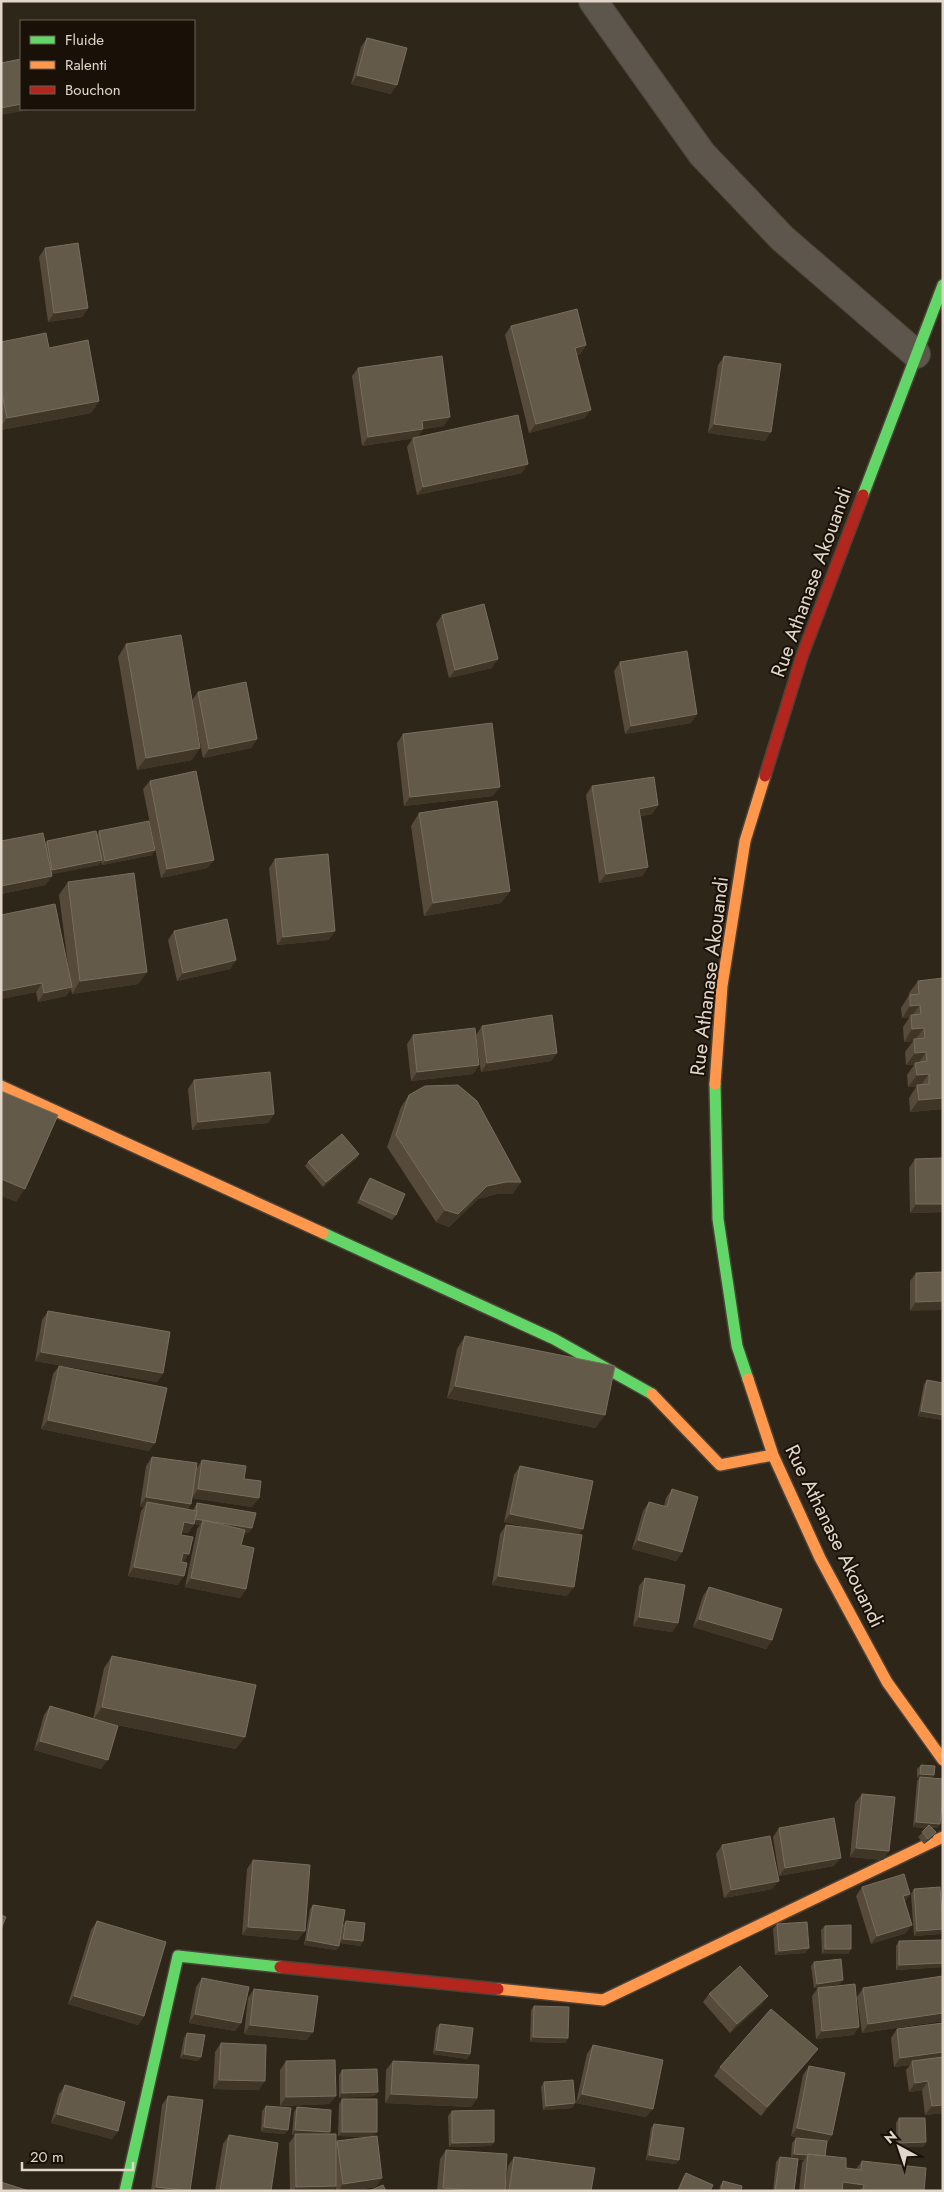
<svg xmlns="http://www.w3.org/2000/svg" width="944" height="2192" font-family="Jost,sans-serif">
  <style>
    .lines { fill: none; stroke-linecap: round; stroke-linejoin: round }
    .street-casing { stroke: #4b4339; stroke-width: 30 }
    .fast-casing { stroke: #4b4339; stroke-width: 14 }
    .slow-casing { stroke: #4b4339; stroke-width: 14 }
    .jam-casing { stroke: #4b4339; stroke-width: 14 }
    .street { stroke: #5d564d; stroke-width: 28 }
    .fast { stroke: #63d668; stroke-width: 11 }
    .slow { stroke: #ff974d; stroke-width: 11 }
    .jam { stroke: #b3261e; stroke-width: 11 }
    .wall { fill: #564a3b }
    .shaded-wall { fill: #403627 }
    .building { fill: #645a4a; stroke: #786d5e }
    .labels { text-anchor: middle; stroke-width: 4; stroke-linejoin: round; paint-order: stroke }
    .street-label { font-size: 20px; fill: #e1d6c9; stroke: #191108 }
  </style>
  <rect width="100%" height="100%" fill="#2f261a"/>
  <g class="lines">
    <g class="street-casing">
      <path id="street" d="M593,1L702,154L782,238L916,354"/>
    </g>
    <g class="fast-casing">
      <path id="fast" d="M863,495L943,285
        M715,1084L718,1219L737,1346L748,1379
        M323,1233L554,1339L652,1394
        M125,2191L178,1956L280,1967"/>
    </g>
    <g class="slow-casing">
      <path id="slow" d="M715,1084L722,986L745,841L765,776
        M1,1086L323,1233
        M748,1379L773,1455L820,1558L887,1682L943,1760
        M652,1394L720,1465L773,1455
        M498,1989L603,2000L943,1837"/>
    </g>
    <g class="jam-casing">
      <path id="jam" d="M765,776L802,656L863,495
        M280,1967L498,1989"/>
    </g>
    <use href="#street" class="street"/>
    <use href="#fast" class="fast"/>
    <use href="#slow" class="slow"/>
    <use href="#jam" class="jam"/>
  </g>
  <path class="wall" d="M367,38L391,94L351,84L361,47Z
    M45,248L88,308L82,317L48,322L39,257Z
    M511,326L586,345L580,354L577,355L585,418L529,433L505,335Z
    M1,342L49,348L99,401L91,413L1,430Z
    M724,356L765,441L708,433L718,365Z
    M358,368L444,426L423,429L417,438L522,473L417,495L407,447L413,438H415L362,446L352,376Z
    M442,615L492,668L449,678L436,624Z
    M126,644L192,700L198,692L257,739L251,748L203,758L193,708L192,760L137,770L118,657Z
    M620,662L691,723L625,734L614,671Z
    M403,734L493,796L404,806L397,743Z
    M150,781L214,860L207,868L161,878L143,789Z
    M592,786L658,805L652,814L641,816L648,867L642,876L599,883L586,795Z
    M419,813L510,891L501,903L424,916L411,826Z
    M99,831L155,850L152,855L102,865L101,861L99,865L51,874L52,876L45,885L1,894V841L45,844L47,841L97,835Z
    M275,859L329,940L277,945L269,868Z
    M68,882L147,972L138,984L72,994L71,989L66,996L38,1002L36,992L1,999V915L69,973L59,895Z
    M174,931L236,960L230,969L177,981L168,940Z
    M918,981L943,1109L910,1112L909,1098L916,1087H908L907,1075L914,1065H906L905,1052L913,1041L904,1042L903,1027L909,1018H902L901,1008L909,995V993Z
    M482,1026L557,1053L551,1061L481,1072L476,1035Z
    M413,1035L479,1065L473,1074L411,1081L407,1044Z
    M194,1080L274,1114L268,1123L192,1130L188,1089Z
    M409,1095L521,1182L512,1194H497L478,1199L449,1227L436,1222L387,1147L401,1107Z
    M359,1154L356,1159L323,1187L305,1166L308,1162Z
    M915,1159L943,1212L910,1213L909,1168Z
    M370,1178L396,1215L392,1220L357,1203L367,1182Z
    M943,1272L910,1311V1281L916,1273Z
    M48,1311L163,1373L157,1382L35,1361L42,1320Z
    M465,1336L596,1428L447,1398L457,1349Z
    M59,1366L149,1451L41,1429L53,1374Z
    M927,1380L943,1420L918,1416L924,1384Z
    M152,1457L197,1468L202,1460L244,1479L252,1507L192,1498L191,1504L187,1510L193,1511L194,1508L197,1503L249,1533L244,1532L241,1545L246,1589L240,1598L185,1587L197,1529L200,1525L194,1524L188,1533L182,1532L181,1535L183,1563L178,1585L128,1576L141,1511L144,1507L140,1506L146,1466Z
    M520,1466L578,1535L567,1596L492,1585L500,1534L506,1525L536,1529L504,1522L514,1475Z
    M672,1489L682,1552L676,1561L632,1549L643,1511L649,1502L664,1506L666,1498Z
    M645,1578L678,1623L672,1632L633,1626L639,1586Z
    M709,1587L772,1640L766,1649L693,1627L703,1596Z
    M112,1656L236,1749L102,1722L101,1769L34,1750L44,1715L50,1706L93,1719L104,1668Z
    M921,1765L934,1775L932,1778L940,1824L937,1828H932L933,1837L924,1844L918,1837L927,1828L913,1827L917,1781L919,1778H917V1769Z
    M862,1794L883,1860L850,1857L855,1803Z
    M779,1828L834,1866L779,1876L773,1837Z
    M722,1845L772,1889L724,1898L716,1854Z
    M253,1860L298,1940L242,1935L247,1869Z
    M862,1887L910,1894L905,1901L906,1933L871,1944L856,1896Z
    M914,1889L943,1922V1930L940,1934L914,1936L911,1894Z
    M313,1905L339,1946L336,1950L304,1945L310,1909Z
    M97,1921L144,2016L138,2025L68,2004L91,1930Z
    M346,1921L363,1941L360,1946L340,1943L343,1925Z
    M777,1924L809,1948L805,1953L775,1955L773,1929Z
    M825,1926L851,1949L848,1954H822L821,1930Z
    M943,1940V1967L896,1970V1946L899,1941Z
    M814,1962L840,1984L819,1988L859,2027L853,2035L816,2039L812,1996L818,1988H814L811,1966Z
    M943,1976V2021L862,2033L857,1997L863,1988Z
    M202,1978L241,2023L235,2031L189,2023L196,1987Z
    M254,1989L307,2040L244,2034L248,1998Z
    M709,1994L762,2004L730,2033L703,2002Z
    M534,2006L568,2038L565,2043L530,2042L531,2010Z
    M943,2023V2113L925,2115L922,2090L909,2092L906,2070L910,2065L894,2067L891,2038L897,2029Z
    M440,2024L470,2054L467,2059L433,2054L436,2028Z
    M187,2033L201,2057L198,2061L180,2058L184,2038Z
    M221,2043L259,2090L213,2089L215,2052Z
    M593,2045L646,2117L576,2103L587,2054Z
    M811,2058L761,2116L714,2076L720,2067Z
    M286,2061L336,2096L329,2104L280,2106V2070Z
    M393,2061L477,2098L471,2107L385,2103L386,2070Z
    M809,2066L832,2135L827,2143L825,2156L846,2168L856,2169L862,2161L924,2191H799L802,2163L804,2160L798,2159L794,2191H773L776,2162L780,2157L791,2158L792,2143L796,2138L803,2139L791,2136L803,2075Z
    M342,2070L378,2092L374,2096L339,2098V2075Z
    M544,2082L575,2103L572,2108L543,2110L541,2087Z
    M65,2085L118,2131L112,2139L51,2123L59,2094Z
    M168,2096L190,2191H151L162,2105Z
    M342,2099L374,2136L376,2187L348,2191H336V2187L333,2191H290L289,2143L295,2135H292L294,2112L297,2107L329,2134L336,2142L337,2141L369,2137L338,2136L339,2104Z
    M266,2106L285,2134L261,2132L262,2111Z
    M452,2111L494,2142L491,2146L449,2147L448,2116Z
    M899,2118L926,2142L923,2147H896V2123Z
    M654,2124L676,2164L646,2160L651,2128Z
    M229,2135L271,2191H215L223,2144Z
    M446,2150L505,2188L508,2166L514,2157L591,2191H437L440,2159Z
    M686,2173L710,2191H677L683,2177Z
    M723,2181L741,2191H719L720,2186Z"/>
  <path class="shaded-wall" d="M357,75L397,85L391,94L351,84Z
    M21,104V109H35L1,115V108Z
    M88,308L82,317L48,322L54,313Z
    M586,345L580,354L569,357L575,348Z
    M99,401L91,413L1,430V426L7,418Z
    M591,410L585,418L529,433L536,424Z
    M450,417L444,426L416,430L422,421Z
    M714,424L771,432L765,441L708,433Z
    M423,429L417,438L362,446L368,437Z
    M528,464L522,473L417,495L423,487Z
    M498,659L492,668L449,678L455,670Z
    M697,714L691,723L625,734L631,726Z
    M257,739L251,748L203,758L209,749Z
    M200,748L192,760L137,770L146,758Z
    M500,787L493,796L404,806L410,797Z
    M658,805L652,814L633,817L639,809Z
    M155,850L152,855L102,865L105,861Z
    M102,860L99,865L49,875L52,870Z
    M214,860L207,868L161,878L167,869Z
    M648,867L642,876L599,883L606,874Z
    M52,876L45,885L1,894V886Z
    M510,891L501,903L424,916L433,903Z
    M335,931L329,940L277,945L283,937Z
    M236,960L230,969L177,981L183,973Z
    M147,972L138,984L72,994L80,981Z
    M42,983L36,992L1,999V991Z
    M72,987L66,996L38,1002L44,993Z
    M920,1005L911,1017V1015L909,1018H902L910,1006Z
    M924,1028L915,1040L914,1039L913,1041L904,1042L912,1029Z
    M926,1052L918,1064L915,1063L914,1065H906L915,1053Z
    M557,1053L551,1061L481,1072L487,1063Z
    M479,1065L473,1074L411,1081L417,1072Z
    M929,1074L920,1086L917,1085L916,1087H908L917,1075Z
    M943,1098V1109L910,1112L919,1100Z
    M274,1114L268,1123L192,1130L198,1122Z
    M359,1154L356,1159L323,1187L326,1182Z
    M1,1179L25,1189L16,1202L1,1196Z
    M506,1182H521L512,1194H497L478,1199L449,1227L436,1222L445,1210L487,1186Z
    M916,1204H943V1212L910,1213Z
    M943,1301V1310L910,1311L916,1302Z
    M41,1352L163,1373L157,1382L35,1361Z
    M455,1386L605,1415L596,1428L447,1398Z
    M921,1411L943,1415V1420L918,1416Z
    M48,1420L155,1443L149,1451L41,1429Z
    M198,1489L259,1498L252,1507L192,1498Z
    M146,1497L191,1504L185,1513L147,1502L144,1507L140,1506Z
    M510,1514L583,1529L576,1538L504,1522Z
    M195,1519L252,1528L249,1533L202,1525L203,1520L200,1525L191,1523Z
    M184,1522L194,1524L188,1533L178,1531Z
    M638,1540L682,1552L676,1561L632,1549Z
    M183,1553L189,1554L183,1563L177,1562Z
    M134,1567L184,1576L178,1585L128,1576Z
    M498,1576L574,1587L567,1596L492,1585Z
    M191,1578L246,1589L240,1598L185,1587Z
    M639,1617L678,1623L672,1632L633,1626Z
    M699,1619L772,1640L766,1649L693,1627Z
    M102,1707L245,1737L236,1749L93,1720Z
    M40,1741L108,1760L101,1769L34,1750Z
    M920,1774L934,1775L931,1780L920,1777L919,1778H917Z
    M916,1822L940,1824L937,1828L913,1827Z
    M936,1832L933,1837L924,1844L928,1839Z
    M856,1848L889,1851L883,1860L850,1857Z
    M841,1858L834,1866L779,1876L785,1868Z
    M779,1881L772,1889L724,1898L731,1890Z
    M910,1894L904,1903L903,1896Z
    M912,1925L906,1933L871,1944L877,1936Z
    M248,1927L305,1931L298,1940L242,1935Z
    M943,1929L940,1934L914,1936L917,1931Z
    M343,1939L363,1941L360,1946L340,1943Z
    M307,1940L339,1946L336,1950L304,1945Z
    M809,1948L805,1953L775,1955L779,1951Z
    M825,1949H851L848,1954H822Z
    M943,1963V1967L896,1970L899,1965Z
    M843,1980L840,1984L814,1988L817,1984Z
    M74,1996L144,2016L138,2025L68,2004Z
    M768,1996L762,2004L730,2033L737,2024Z
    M943,2013V2021L862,2033L868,2024Z
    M195,2014L241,2023L235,2031L189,2023Z
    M250,2025L313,2032L307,2040L244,2034Z
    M859,2027L853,2035L816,2039L822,2031Z
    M533,2037L568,2038L565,2043L530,2042Z
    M818,2049L811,2058L761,2116L767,2107Z
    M436,2050L470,2054L467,2059L433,2054Z
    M943,2052V2061H912L910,2065L894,2067L900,2058Z
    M184,2054L201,2057L198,2061L180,2058Z
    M219,2080L265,2081L259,2090L213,2089Z
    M928,2081L922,2090L909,2092L915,2083Z
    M378,2092L374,2096L339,2098L342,2093Z
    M391,2094L477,2098L471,2107L385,2103Z
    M582,2094L653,2109L646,2117L576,2103Z
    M336,2096L329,2104L280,2106L286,2097Z
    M575,2103L572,2108L543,2110L546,2106Z
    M943,2105V2113L925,2115L932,2106Z
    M57,2114L118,2131L112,2139L51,2123Z
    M264,2127L288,2130L285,2134L261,2132Z
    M797,2128L832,2135L826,2143L791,2136Z
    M295,2130L330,2132L327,2137L292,2135Z
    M342,2132H377L373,2137L338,2136Z
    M494,2142L491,2146L449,2147L452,2143Z
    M926,2142L923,2147H896L899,2143Z
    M794,2154L807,2155L804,2160L791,2158Z
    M649,2155L679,2160L676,2164L646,2160Z
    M382,2178L376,2187L348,2191H338L343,2184Z
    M843,2182L864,2185L859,2191H838Z
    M336,2186L333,2191H293L296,2187Z
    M156,2187L184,2191H154Z
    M443,2188L481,2191H441Z"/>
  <path class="building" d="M367,38L407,48L397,85L357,75Z
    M21,59V104L1,108V63Z
    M78,243L88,308L54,313L45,248Z
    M577,309L586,345L575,348L591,410L536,424L511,326Z
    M46,333L49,348L88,340L99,401L7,418L1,389V342Z
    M442,356L450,417L422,421L423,429L368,437L358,368Z
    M724,356L781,364L771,432L714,424Z
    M518,415L528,464L423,487L413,438Z
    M484,604L498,659L455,670L442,615Z
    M181,635L200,748L146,758L126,644Z
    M687,651L697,714L631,726L620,662Z
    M246,682L257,739L209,749L198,692Z
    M492,723L500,787L410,797L403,734Z
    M196,771L214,860L167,869L150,781Z
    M654,777L658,805L639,809L648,867L606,874L592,786Z
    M497,801L510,891L433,903L419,813Z
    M149,821L155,850L105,861L99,831Z
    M96,831L102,860L52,870L47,841Z
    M43,833L52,876L1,886V841Z
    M328,854L335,931L283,937L275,859Z
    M134,873L147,972L80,981L68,882Z
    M55,904L72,987L44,993L42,983L1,991V915Z
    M227,919L236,960L183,973L174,931Z
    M943,978V1098L919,1100L917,1085L929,1084V1074L917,1075L915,1063L927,1061L926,1052L915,1053L914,1039L925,1038L924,1028L912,1029L911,1015L921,1014L920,1005L910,1006V995L919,994L918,981Z
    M552,1015L557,1053L487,1063L482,1026Z
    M475,1028L479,1065L417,1072L413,1035Z
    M270,1072L274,1114L198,1122L194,1080Z
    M458,1085L477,1101L521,1182H506L487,1186L458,1214L445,1210L396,1135L409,1095L425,1086Z
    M1,1091L58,1115L25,1189L1,1179Z
    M342,1134L359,1154L326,1182L308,1162Z
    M943,1158V1204H916L915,1159Z
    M370,1178L405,1194L396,1215L360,1199Z
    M943,1272V1301L916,1302V1273Z
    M48,1311L170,1332L163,1373L41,1352Z
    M465,1336L615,1366L605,1415L455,1386Z
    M59,1366L167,1388L155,1443L48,1420Z
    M927,1380L943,1383V1415L921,1411Z
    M152,1457L197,1463L191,1504L146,1497Z
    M202,1460L246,1466L244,1479L261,1481L259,1498L198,1489Z
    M520,1466L593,1481L583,1529L510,1514Z
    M672,1489L698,1497L682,1552L638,1540L649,1502L667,1507Z
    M147,1502L197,1511L194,1524L184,1522L181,1535L193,1537L189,1554L183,1553L181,1562L187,1563L184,1576L134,1567Z
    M197,1503L256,1513L252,1528L195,1519L197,1511H196Z
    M203,1520L245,1530L241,1545L254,1548L246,1589L191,1578Z
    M506,1525L582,1535L574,1587L498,1576Z
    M645,1578L685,1585L678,1623L639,1617Z
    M709,1587L782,1609L772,1640L699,1619Z
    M112,1656L256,1685L245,1737L102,1707Z
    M50,1706L118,1726L108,1760L40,1741Z
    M921,1765L935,1766L934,1775L920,1774Z
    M920,1777L943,1779V1797L940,1824L916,1822Z
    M862,1794L895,1797L889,1851L856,1848Z
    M834,1818L841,1858L785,1868L779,1828Z
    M929,1825L936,1832L928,1839L922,1832Z
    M770,1836L779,1881L731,1890L722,1845Z
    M253,1860L310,1865L305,1931L248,1927Z
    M904,1874L910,1894L903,1896L912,1925L877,1936L862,1887Z
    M940,1887L943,1929L917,1931L914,1889Z
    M313,1905L345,1910L339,1946L307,1940Z
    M1,1915L6,1917L1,1929Z
    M97,1921L166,1942L144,2016L74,1996Z
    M346,1921L365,1923L363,1941L343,1939Z
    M807,1922L809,1948L779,1951L777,1924Z
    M851,1925V1949H825V1926Z
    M943,1940V1963L899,1965V1941Z
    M841,1959L843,1980L817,1984L814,1962Z
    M740,1966L768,1996L737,2024L709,1994Z
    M943,1976V2013L868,2024L863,1988Z
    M202,1978L249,1987L241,2023L195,2014Z
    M855,1984L859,2027L822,2031L818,1988Z
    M254,1989L318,1996L313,2032L250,2025Z
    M534,2006L569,2007L568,2038L533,2037Z
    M771,2009L818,2049L767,2107L720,2067Z
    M943,2023V2052L900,2058L897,2029Z
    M440,2024L473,2028L470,2054L436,2050Z
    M187,2033L205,2035L201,2057L184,2054Z
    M221,2043L266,2045L265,2081L219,2080Z
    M593,2045L663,2060L653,2109L582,2094Z
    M943,2057V2105L932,2106L928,2081L915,2083L912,2061Z
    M335,2060L336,2096L286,2097V2061Z
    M393,2061L479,2065L477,2098L391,2094Z
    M809,2066L845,2073L832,2135L797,2128Z
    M377,2069L378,2092L342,2093V2070Z
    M573,2080L575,2103L546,2106L544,2082Z
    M65,2085L125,2102L118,2131L57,2114Z
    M168,2096L203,2100L190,2191L156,2187Z
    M342,2099H377V2132H342Z
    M266,2106L291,2108L288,2130L264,2127Z
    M297,2107L331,2110L330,2132L295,2130Z
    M494,2110V2142L452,2143V2111Z
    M899,2118H925L926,2142L899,2143Z
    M654,2124L684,2128L679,2160L649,2155Z
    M295,2134H336V2186L296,2187Z
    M229,2135L278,2143L271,2191H220Z
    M377,2136L382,2178L343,2184L337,2141Z
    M796,2138L827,2141L825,2156L808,2154V2155L794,2154Z
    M446,2150L507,2154L505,2191H481L443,2188Z
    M808,2154L846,2158V2168L861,2170L862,2161L926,2168L924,2191H863L864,2185L843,2182L842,2191H804Z
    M514,2157L595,2168L591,2191H509Z
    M780,2157L798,2159L794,2191H775Z
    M686,2173L713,2185L710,2191H678Z
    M723,2181L742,2186L741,2191H721Z
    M1,2182L29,2191H1Z
    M383,2185L386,2191H369Z"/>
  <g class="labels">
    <g class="street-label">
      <text transform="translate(811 582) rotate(-70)" y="7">Rue Athanase Akouandi</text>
      <text transform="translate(709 976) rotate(-83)" y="7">Rue Athanase Akouandi</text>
      <text transform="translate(835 1536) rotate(64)" y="7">Rue Athanase Akouandi</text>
    </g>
  </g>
  <rect width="944" height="2192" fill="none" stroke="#e1d6c9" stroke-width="5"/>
  <rect x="20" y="20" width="175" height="90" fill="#191108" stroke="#696055"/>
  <rect x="30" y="36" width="25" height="8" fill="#63d668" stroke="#696055"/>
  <text x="65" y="45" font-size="15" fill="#e1d6c9">Fluide</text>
  <rect x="30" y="61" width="25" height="8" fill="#ff974d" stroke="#696055"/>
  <text x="65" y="70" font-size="15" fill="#e1d6c9">Ralenti</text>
  <rect x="30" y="86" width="25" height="8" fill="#b3261e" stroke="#696055"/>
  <text x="65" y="95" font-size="15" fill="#e1d6c9">Bouchon</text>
  <g transform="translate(899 2147) rotate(320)" stroke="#191108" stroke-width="4" paint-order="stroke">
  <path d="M0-4L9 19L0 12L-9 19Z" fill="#e1d6c9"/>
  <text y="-8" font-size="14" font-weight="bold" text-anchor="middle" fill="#e1d6c9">N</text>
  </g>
  <path d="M22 2162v8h111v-8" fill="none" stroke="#e1d6c9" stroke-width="2.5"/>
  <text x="30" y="2162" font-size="15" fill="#e1d6c9" stroke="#191108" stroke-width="4" paint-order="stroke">20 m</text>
</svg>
